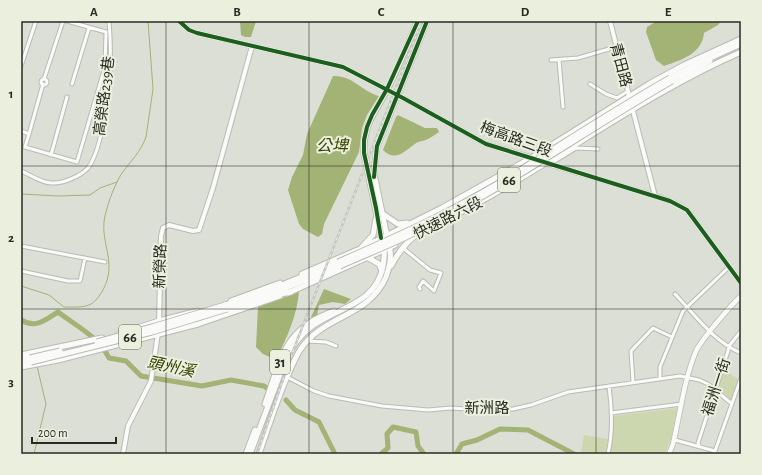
<svg xmlns="http://www.w3.org/2000/svg" width="762" height="475" font-family="'Alegreya Sans','Noto Sans TC',sans-serif">
  <style>
    .green { fill: #ccd7b0 }
    .water { fill: #a3b275 }
    .lines { fill: none; stroke-linecap: round; stroke-linejoin: round }
    .stream { stroke: #a3b275; stroke-width: 1 }
    .river { stroke: #a3b275; stroke-width: 5 }
    .minor-casing { stroke: #b9bbb4; stroke-width: 5 }
    .tertiary-casing { stroke: #b9bbb4; stroke-width: 6 }
    .secondary-casing { stroke: #b9bbb4; stroke-width: 6 }
    .primary-casing { stroke: #b9bbb4; stroke-width: 7 }
    .trunk-casing { stroke: #b9bbb4; stroke-width: 7 }
    .minor { stroke: #fafaf9; stroke-width: 3 }
    .tertiary { stroke: #fafaf9; stroke-width: 4 }
    .secondary { stroke: #fafaf9; stroke-width: 4.5 }
    .primary { stroke: #fafaf9; stroke-width: 5 }
    .trunk { stroke: #fafaf9; stroke-width: 5 }
    .rail-casing { stroke: #c6c7c4; stroke-width: 2.5 }
    .rail { stroke: #ebf0de; stroke-width: 1; stroke-dasharray: 3; stroke-linecap: butt }
    .trunk-bridge-casing { stroke: #b9bbb4; stroke-width: 7; stroke-linecap: butt }
    .trunk-bridge { stroke: #fafaf9; stroke-width: 5 }
    .cycleway-casing { stroke: #ebf0de; stroke-width: 6 }
    .cycleway { stroke: #1b5e20; stroke-width: 4 }
    .grid { fill: none; stroke: #282a23; stroke-width: 1; stroke-opacity: 0.55 }
    .labels { text-anchor: middle; stroke-width: 4; stroke-linejoin: round; paint-order: stroke }
    .shield { fill: #ebf0de; stroke: #62655b; stroke-width: 1 }
    .shield-label { font-size: 14px; font-weight: bold; fill: #282a23 }
    .street-label { font-size: 15px; fill: #282a23; stroke: #ebf0de }
    .water-label { font-size: 16px; font-style: italic; fill: #354200; stroke: #ebf0de }
    .neatline { fill: none; stroke: #282a23; stroke-width: 1.5 }
    .grid-label { font-size: 13px; text-anchor: middle; font-weight: bold; fill: #282a23 }
  </style>
  <rect width="100%" height="100%" fill="#dcdfd5"/>
  <path class="green" d="M723,369L739,380L732,399H730L718,388Z
    M678,408C674,423 673,441 664,454H610L614,416Z
    M584,435L608,439L606,454H579V452L581,453Z"/>
  <path class="water" d="M240,21H256L251,37H245L241,35Z
    M657,21H721L718,25L704,33C702,54 681,60 664,66L656,60L646,32L647,27Z
    M333,76C352,75 363,92 379,96L367,115L362,128L359,152L324,224L322,234L318,237L303,229L299,224L288,190L292,177L303,155L307,134Z
    M398,115L425,128H437L439,132C436,134 432,137 428,139C424,141 420,141 416,143C406,150 396,163 383,150L396,117Z
    M324,289L351,299L345,304L333,302L319,305L317,316L311,317Z
    M299,292C297,315 287,338 276,359H274L263,354L256,347L258,307Z"/>
  <g class="lines">
    <path class="stream" d="M21,194L58,196L90,195L100,188L117,182
      M21,286L49,295L64,307C72,307 84,308 91,304C96,301 100,295 103,290C119,260 97,241 106,212C109,200 115,184 122,173C131,161 141,151 146,137L153,89L148,21
      M34,454L46,404L37,366"/>
    <path class="river" d="M21,320C36,329 45,320 58,312C75,325 99,337 109,358L126,361L141,376L202,386L231,380L264,386L268,389
      M286,400L295,410L319,422L335,454
      M381,454L388,448L387,434L393,427L416,432L418,446L424,454
      M456,454L462,444L477,440L500,429L528,430L574,454"/>
    <g class="minor-casing">
      <path id="minor" d="M551,60L578,58L616,47
        M559,60L563,107
        M21,66L36,21
        M44,79L63,21
        M41 82a3 3 0 1 1 6 0a3 3 0 1 1-6 0Z
        M72,84L89,28
        M590,84L606,94L617,98L628,91
        M21,131L29,134L25,147L77,162L105,67L106,32L67,21
        M29,134L43,84
        M51,155L67,97
        M550,164L576,148L598,149
        M21,171C31,175 41,183 52,183C62,184 81,176 88,168C103,148 110,86 110,61C111,48 110,34 109,21
        M21,246L105,262
        M403,248L430,270L441,273L434,291L423,281L419,287L420,289
        M21,271L68,281H80L85,258
        M675,294C695,315 714,342 741,353
        M307,341L326,342L336,346
        M287,377L314,391L329,396L382,406L428,410L451,408L483,410L513,409L531,405L568,392L680,376L699,380L708,384L732,404
        M660,378V367L683,311L729,267
        M633,382L631,351L653,328L672,337
        M611,413L682,404
        M675,440L715,451
        M699,446L698,443L728,351L729,346L741,331
        M608,454C613,432 612,408 609,386
        M714,454L741,378"/>
    </g>
    <g class="tertiary-casing">
      <path id="tertiary" d="M179,21L189,30L197,33L343,67L403,98L486,144L533,158
        M610,21L630,99
        M632,107L655,196
        M545,163L655,196C667,199 676,203 687,210L741,283
        M159,324L161,236L163,228L169,225L193,231L199,230L213,188L252,46
        M123,454L128,426L151,381L158,333"/>
    </g>
    <g class="secondary-casing">
      <path id="secondary" d="M669,454L673,444C680,414 684,380 696,351C702,339 730,306 741,296"/>
    </g>
    <g class="primary-casing">
      <path id="primary" d="M383,214L398,224L407,223
        M449,218C549,168 638,97 741,52
        M387,236L374,174L377,146L427,21
        M382,240L364,153C363,123 375,114 388,88C399,66 408,43 418,21
        M362,247L373,235L376,219
        M367,257L379,264L382,271
        M391,266C398,253 406,241 419,233
        M302,274L360,249L442,208L531,158L649,84L684,65L741,39
        M288,293L395,245
        M231,301L280,283
        M119,334L159,321L198,311
        M21,355L102,338
        M21,367L58,360L198,324L280,296
        M265,404C281,359 284,328 334,311
        M246,454L255,430
        M250,454L285,361C291,348 299,336 311,327C337,307 376,305 383,266C384,260 385,253 384,248
        M259,454C268,428 276,402 287,377C291,368 295,358 300,350C324,314 368,318 386,277C390,265 392,256 389,244"/>
    </g>
    <g class="trunk-casing">
      <path id="trunk" d="M670,78L695,65L741,44
        M672,81L710,61
        M275,295L291,292
        M225,305L257,295L338,262
        M227,309L259,299L340,266
        M21,359L30,358
        M21,364L31,362"/>
    </g>
    <use href="#minor" class="minor"/>
    <use href="#tertiary" class="tertiary"/>
    <use href="#secondary" class="secondary"/>
    <use href="#primary" class="primary"/>
    <use href="#trunk" class="trunk"/>
    <g class="rail-casing">
      <path id="rail" d="M257,454L293,351L422,21"/>
    </g>
    <use href="#rail" class="rail"/>
    <g class="trunk-bridge-casing">
      <path id="trunk-bridge" d="M338,262C393,238 447,214 499,183C556,148 612,111 670,78
        M340,266C366,254 394,244 420,230C507,187 587,130 672,81
        M97,342L152,327L225,305
        M30,358L60,351
        M31,362L152,332L227,309"/>
    </g>
    <use href="#trunk-bridge" class="trunk-bridge"/>
    <g class="cycleway-casing">
      <path id="cycleway" d="M179,21L189,30L197,33L343,67L403,98L486,144L670,201L687,210L741,283
        M374,177L377,146L427,21
        M381,238L376,208L364,153V140L367,127L372,115L387,89L418,21"/>
    </g>
    <use href="#cycleway" class="cycleway"/>
  </g>
  <path class="grid" d="M166,21V454M309,21V454M453,21V454M596,21V454M21,166H741M21,309H741"/>
  <g class="labels">
    <g class="shield">
      <rect x="498" y="168" width="22" height="24" rx="3"/>
      <rect x="119" y="325" width="22" height="24" rx="3"/>
      <rect x="270" y="350" width="20" height="24" rx="3"/>
    </g>
    <g class="shield-label">
      <text x="509" y="185">66</text>
      <text x="130" y="342">66</text>
      <text x="280" y="367">31</text>
    </g>
    <g class="street-label">
      <text transform="translate(621 65) rotate(75)" y="5">青田路</text>
      <text transform="translate(104 96) rotate(-83)" y="5">高榮路239巷</text>
      <text transform="translate(516 139) rotate(20)" y="5">梅高路三段</text>
      <text transform="translate(448 218) rotate(-27)" y="5">快速路六段</text>
      <text transform="translate(160 266) rotate(-88)" y="5">新榮路</text>
      <text transform="translate(716 387) rotate(-72)" y="5">福洲一街</text>
      <text x="487" y="413">新洲路</text>
    </g>
    <g class="water-label">
      <text x="332" y="151">公埤</text>
      <text transform="translate(171 366) rotate(12)" y="6">頭州溪</text>
    </g>
  </g>
  <rect width="762" height="475" fill="none" stroke="#ebf0de" stroke-width="44"/>
  <path d="M32 437v6h84v-6" fill="none" stroke="#282a23" stroke-width="2"/>
  <text x="38" y="437" font-size="12" fill="#282a23" stroke="#ebf0de" stroke-width="3" paint-order="stroke">200 m</text>
  <rect x="22" y="22" width="718" height="431" class="neatline"/>
  <g class="grid-label">
    <text x="94" y="16">A</text>
    <text x="237" y="16">B</text>
    <text x="381" y="16">C</text>
    <text x="525" y="16">D</text>
    <text x="668" y="16">E</text>
    <text x="11" y="98">1</text>
    <text x="11" y="242">2</text>
    <text x="11" y="386">3</text>
  </g>
</svg>
